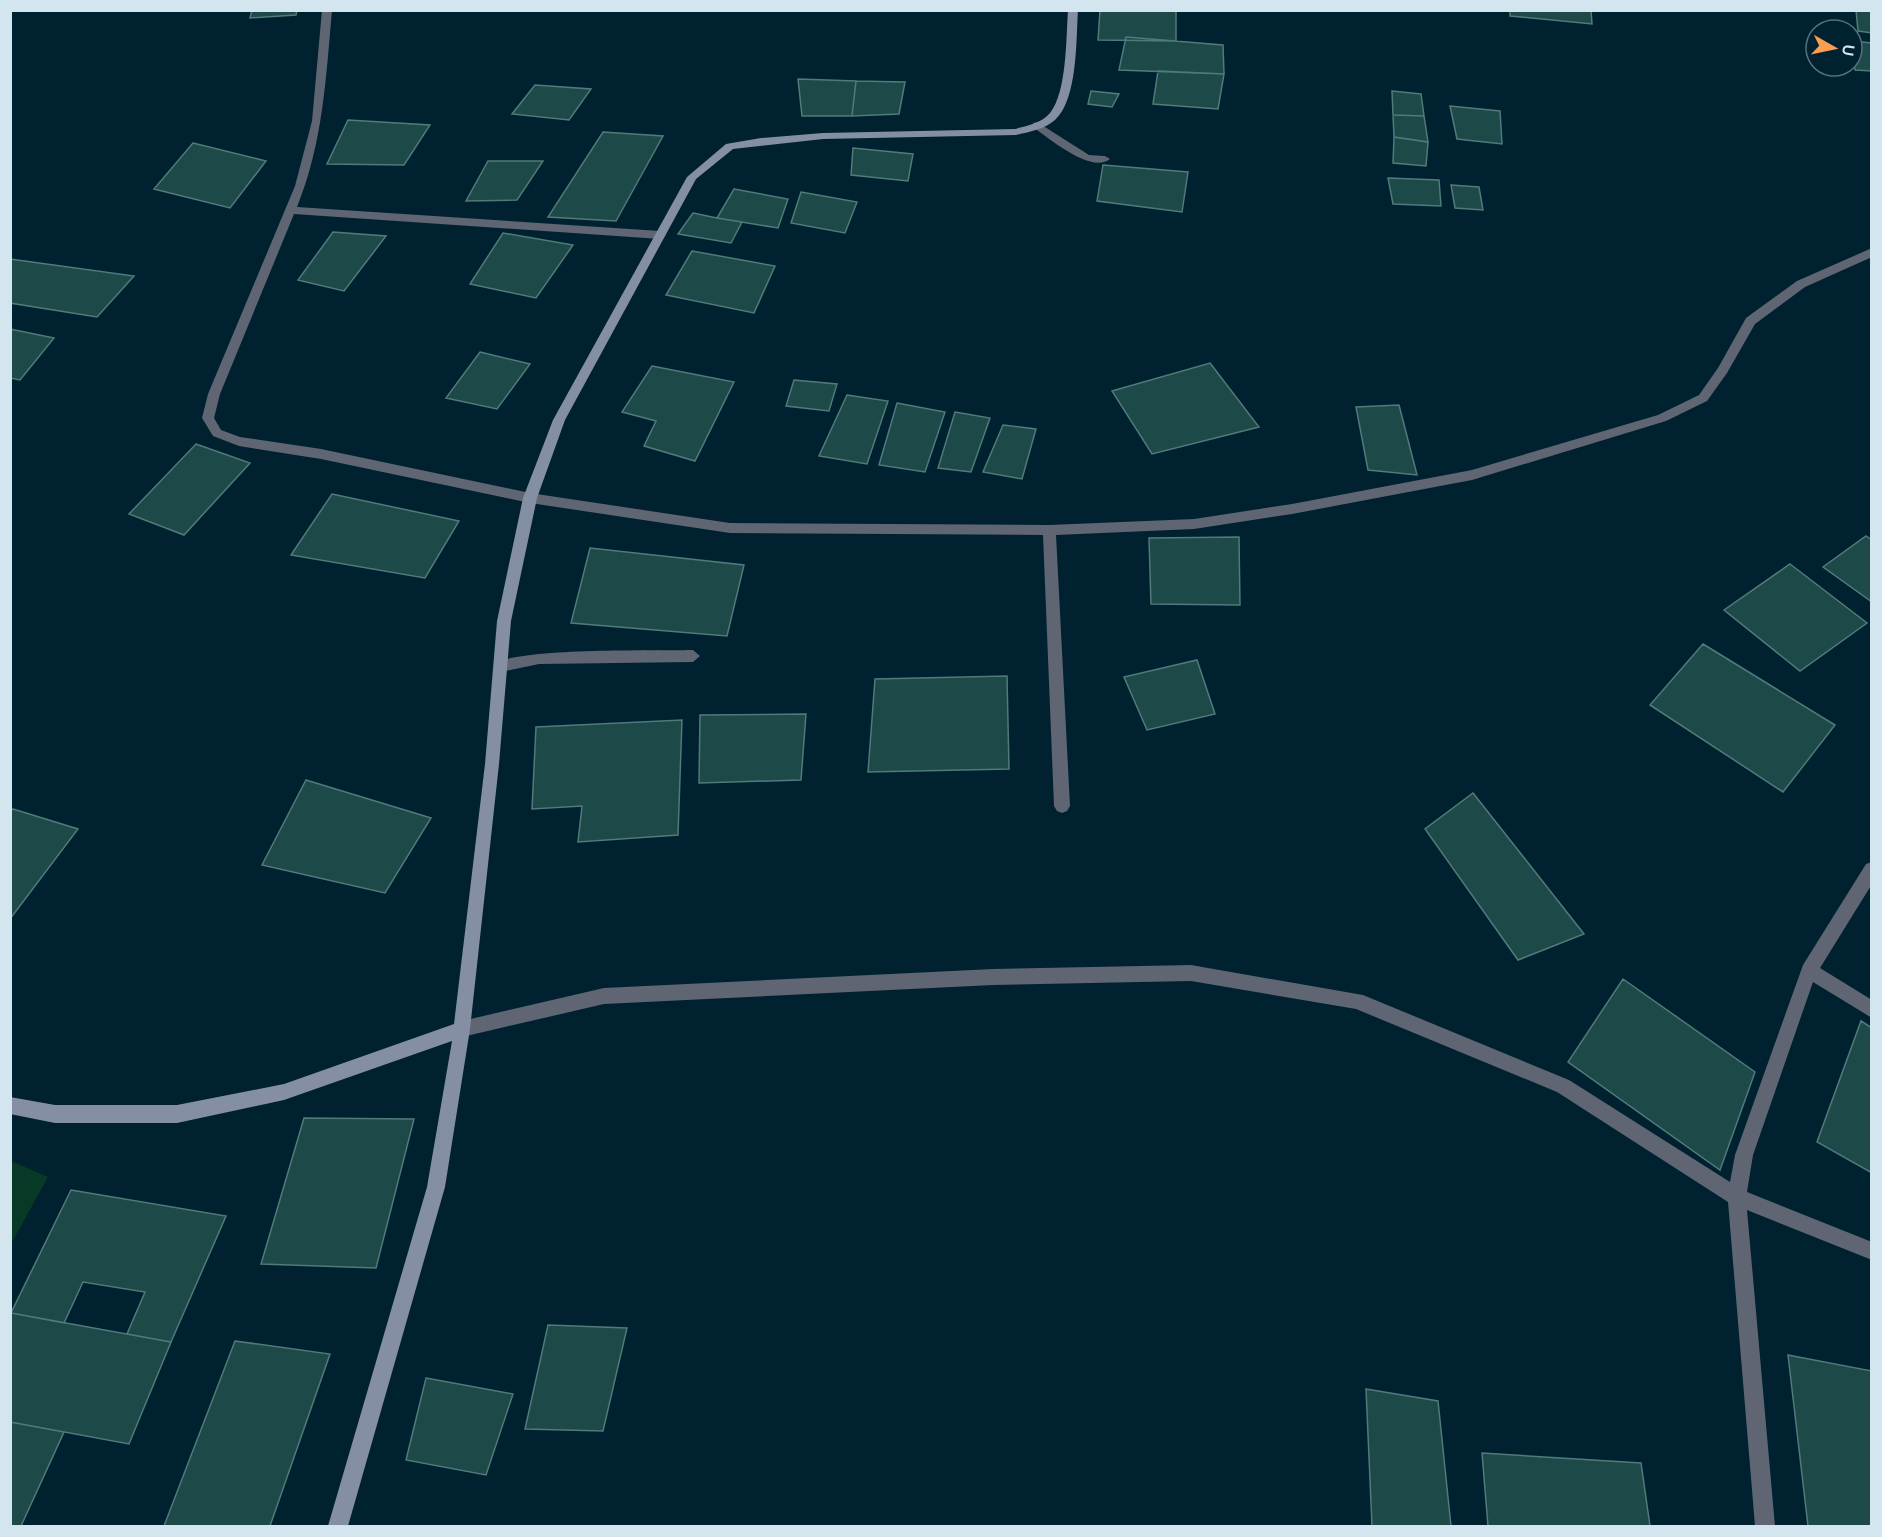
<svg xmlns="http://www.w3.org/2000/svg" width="1882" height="1537" font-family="Cabin,sans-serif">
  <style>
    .green { fill: #073a26 }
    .building { fill: #1d4949; stroke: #4f7b7b; stroke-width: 1.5 }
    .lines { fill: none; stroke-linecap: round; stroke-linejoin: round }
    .lane { fill: #5f6572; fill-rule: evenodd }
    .street { fill: #5f6572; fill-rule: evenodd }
    .secondary { fill: #858fa4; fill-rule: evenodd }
  </style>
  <rect width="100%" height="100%" fill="#00212f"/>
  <path class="green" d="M11,1161L48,1177L11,1244Z"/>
  <path class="building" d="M252,10H297L296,15L250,18Z
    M1100,10H1176V41L1098,40Z
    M1510,10H1591L1592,24L1510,16Z
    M1856,10H1872V33L1858,31Z
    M1126,37L1223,45L1224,74L1119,70Z
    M1852,41L1872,43V71L1855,70Z
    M1158,71L1224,74L1218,109L1153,104Z
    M798,79L856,81L852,116H802Z
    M856,81L905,82L899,114L852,116Z
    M535,85L591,89L569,120L512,114Z
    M1091,91L1119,94L1112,107L1088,104Z
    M1392,91L1421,94L1424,116L1393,115Z
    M1450,106L1500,111L1502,144L1457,139Z
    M1393,115L1424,116L1428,142L1394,137Z
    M348,120L430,125L404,165L327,164Z
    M603,132L663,136L616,221L548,217Z
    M1394,137L1428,142L1426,166L1393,163Z
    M193,143L266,161L230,208L154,189Z
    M853,148L913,154L908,181L851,175Z
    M488,161H543L517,200L466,201Z
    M1103,165L1188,172L1182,212L1097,201Z
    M1388,178L1439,180L1441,206L1393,204Z
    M1451,185L1479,187L1483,210L1455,208Z
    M734,189L788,199L778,228L717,218Z
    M801,192L857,202L845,233L791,223Z
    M693,213L717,218L742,222L731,243L678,234Z
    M333,232L386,236L344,291L298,280Z
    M503,233L573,245L536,298L470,284Z
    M692,251L775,266L754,313L666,295Z
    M10,259L134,276L97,317L10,303Z
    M10,329L54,338L20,380L10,378Z
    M480,352L530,364L497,409L446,398Z
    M1210,363L1259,427L1152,454L1112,391Z
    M652,366L734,382L695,461L644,446L656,421L622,412Z
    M794,380L837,384L829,411L786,406Z
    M847,395L888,401L867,464L819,456Z
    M897,403L945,412L925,472L879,465Z
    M1399,405L1417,475L1368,470L1356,407Z
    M955,412L990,418L971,472L938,468Z
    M1003,425L1036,429L1022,479L983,472Z
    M196,444L250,463L184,535L129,514Z
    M332,494L459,521L425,578L291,555Z
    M1866,536L1872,540V602L1823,567Z
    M1239,537L1240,605L1151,604L1149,538Z
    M590,548L744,565L727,636L571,623Z
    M1790,564L1867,623L1800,671L1724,610Z
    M1703,644L1835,725L1783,792L1650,705Z
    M1197,660L1215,714L1147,730L1124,677Z
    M1007,676L1009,769L868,772L875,679Z
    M806,714L801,780L699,783L700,715Z
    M682,720L678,835L578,842L582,806L532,809L536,727Z
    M306,780L431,818L385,893L262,865Z
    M1473,793L1584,934L1518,960L1425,829Z
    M13,809L78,829L10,919V812Z
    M1623,979L1755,1072L1720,1170L1568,1062Z
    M1861,1021L1872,1028V1173L1817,1142Z
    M304,1118L414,1119L376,1268L261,1264Z
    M71,1190L226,1216L171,1342L127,1334L145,1292L83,1282L64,1323L11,1313Z
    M11,1313L171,1342L129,1444L10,1422Z
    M548,1325L627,1328L603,1431L525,1429Z
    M235,1341L330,1354L270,1526H164Z
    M1788,1355L1872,1371V1526H1808Z
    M426,1378L513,1394L486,1475L406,1460Z
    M1366,1389L1438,1401L1451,1526H1372Z
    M10,1422L64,1432L21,1526H10Z
    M1482,1453L1641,1463L1650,1526H1488Z"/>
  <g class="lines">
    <path class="lane" d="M1037,122L1089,155L1105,156L1110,159C1091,174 1050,139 1033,127V123Z"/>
    <path class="street" d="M322,10H332C326,78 323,143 297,207L660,231L666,235L660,239L294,214L220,394L214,418L221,430L240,437L321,449L530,493L730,523L1049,525L1194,519L1292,504L1472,470L1658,415L1699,395L1718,368L1746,318L1797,281L1872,248V257L1805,287L1755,324L1727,373L1707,401L1666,421L1472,480L1292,514L1194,529L1056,535L1070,806L1067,811L1062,813L1057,811L1054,806L1043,535L730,533L530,503L321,459L239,446L213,436L202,418L208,394L295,186L312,121Z
      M693,650L700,656L693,662L539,664L501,672L494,666C504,647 665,651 693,650Z
      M1872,862V884L1820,968L1872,1000V1018L1813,982L1753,1155L1747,1192L1872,1242V1260L1747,1210L1775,1526H1755L1728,1202L1557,1092L1356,1009L1191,981L993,985L604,1004L462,1037L456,1035L454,1029L456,1023L462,1021L604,988L993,969L1191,965L1363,995L1569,1080L1730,1182L1735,1155L1803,965L1866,864Z"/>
    <path class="secondary" d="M1068,10H1078C1076,39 1078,99 1055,120C1045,129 1029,132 1016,135L823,139L733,149L696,179L565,420L537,498L511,621L499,764L470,1029L445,1187L348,1526H328L427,1187L452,1041L284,1100L177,1123H55L10,1114V1097L55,1105H177L284,1084L454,1024L485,764L497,621L523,498L553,420L687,177L726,144L761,138L823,133L1015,129C1026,126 1042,123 1050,113C1067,92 1066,38 1068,10Z"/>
  </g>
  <rect width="1882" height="1537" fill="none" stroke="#d3e6f0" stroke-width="24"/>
  <g transform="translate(1834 48) rotate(99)"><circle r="28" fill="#00212f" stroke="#54707c" stroke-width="1.5"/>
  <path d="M0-4.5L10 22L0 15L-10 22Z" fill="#fb9e51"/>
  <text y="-9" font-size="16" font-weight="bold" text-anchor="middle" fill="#d3e6f0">U</text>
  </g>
</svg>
